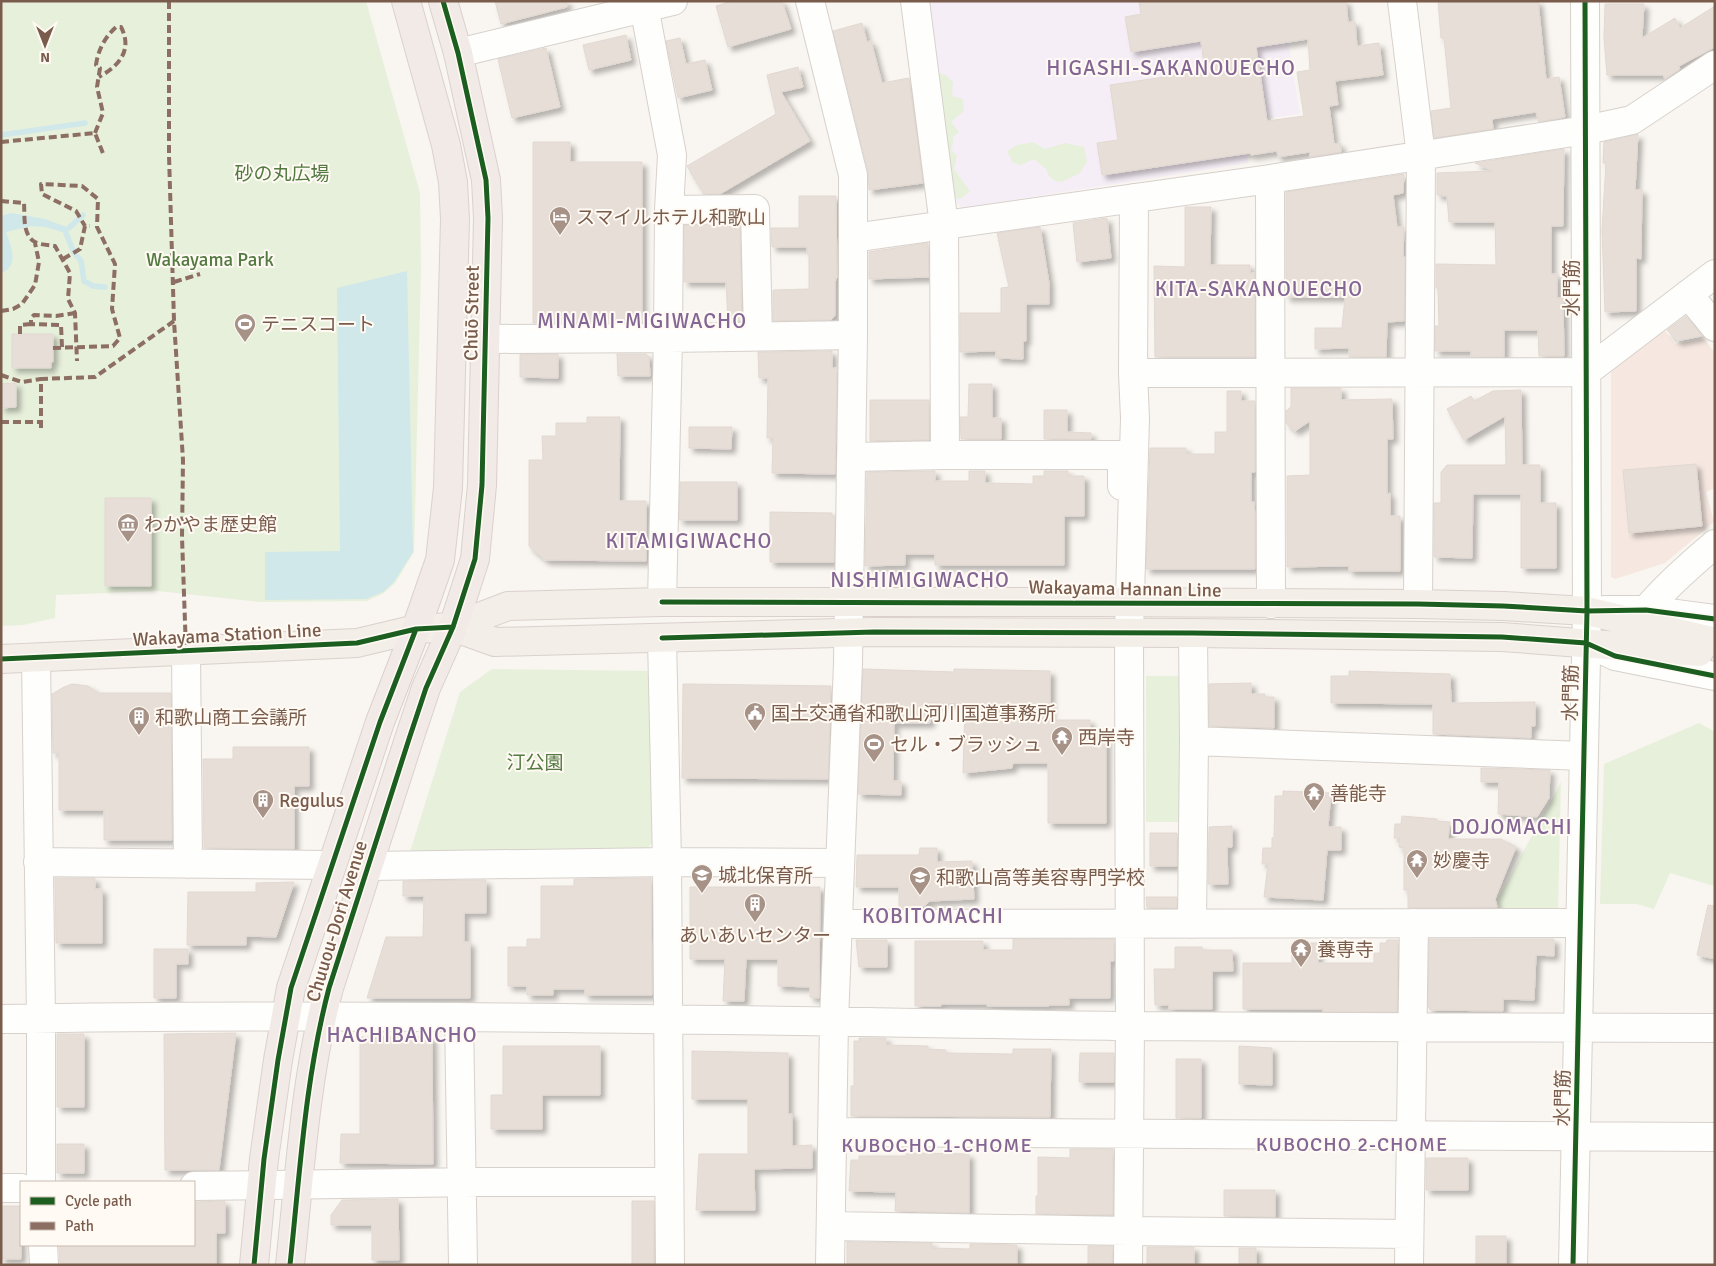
<svg xmlns="http://www.w3.org/2000/svg" width="1716" height="1266" font-family="Signika,'Noto Sans JP',sans-serif">
  <style>
    .commercial { fill: #f6e8e1 }
    .education { fill: #f6eef6 }
    .green { fill: #e7f0db }
    .water { fill: #d0e8ea }
    .lines { fill: none; stroke-linecap: round; stroke-linejoin: round }
    .stream { stroke: #d0e8ea; stroke-width: 5.5 }
    .building { fill: #e6ded7; stroke: #e2d8d2; fill-rule: evenodd; filter: url(#shadow) }
    .minor-casing { stroke: #d7d1cb; stroke-width: 30 }
    .major-casing { stroke: #dad1cc; stroke-width: 30 }
    .highway-casing { stroke: #dad1cc; stroke-width: 30 }
    .minor { stroke: #fefefd; stroke-width: 28 }
    .major { stroke: #f3eee8; stroke-width: 28 }
    .highway { stroke: #f2eae7; stroke-width: 28 }
    .quiet { stroke: #8d6e63; stroke-width: 4; stroke-dasharray: 8 4; stroke-linecap: butt }
    .cycleway-casing { stroke: #fffaf3; stroke-width: 8 }
    .cycleway { stroke: #1b5e20; stroke-width: 5 }
    .labels { text-anchor: middle; stroke-width: 4; stroke-linejoin: round; paint-order: stroke }
    .park-label { font-size: 19px; fill: #537a41; stroke: #fffaf3 }
    .poi-label { font-size: 19px; fill: #7a5c4d; stroke: #fffaf3; text-anchor: start }
    .street-label { font-size: 19px; fill: #7a5c4d; stroke: #fffaf3 }
    .neighbourhood-label { font-size: 20px; letter-spacing: 1px; fill: #846695; stroke: #fffaf3 }
    .quarter-label { font-size: 21px; letter-spacing: 1px; fill: #846695; stroke: #fffaf3 }
  </style>
  <defs>
    <filter id="shadow"><feDropShadow dx="4.5" dy="4.5" stdDeviation="2.5" flood-color="#0004"/></filter>
  </defs>
  <rect width="100%" height="100%" fill="#f9f5f0"/>
  <path class="commercial" d="M1663,328L1675,344L1704,339L1715,353V488L1706,492L1714,522L1665,563L1615,579L1611,577V371Z"/>
  <path class="education" d="M923,1H1282L1300,114L1242,122L1248,163L962,208L952,198Z"/>
  <path class="green" d="M1,1H366L420,193L421,267L414,552L395,583L384,593L367,601L260,602L157,591L56,595L55,618L23,625L1,626Z
    M937,73L946,75L953,82L952,96L963,99L964,111L951,122L959,132L953,137V143L951,150L957,156L954,169L970,191L962,198L957,199L953,194Z
    M1033,142L1045,149L1065,143L1084,147L1087,162L1080,173L1062,182L1055,181L1049,176L1046,169L1034,159L1021,165L1013,163L1007,151L1017,145Z
    M492,669L653,671L652,843L643,853L409,855L460,692Z
    M1146,676H1186L1185,822H1146Z
    M1699,723L1715,732L1714,886L1670,873L1654,909L1637,904H1600L1604,764Z
    M1561,782L1558,911H1500L1497,900Z"/>
  <path class="water" d="M11,213L45,219L69,228L66,233L45,227L31,226L6,232C11,246 20,266 1,273V216Z
    M407,271L413,552L394,582L383,592L366,599L265,600V552L340,551L337,288Z"/>
  <g class="lines">
    <path class="stream" d="M1,135L85,123
      M69,228L83,215
      M66,233L74,253L81,261L84,281L93,286L105,287"/>
  </g>
  <path class="building" d="M495,1H567V7L501,24Z
    M732,1H782L791,29L728,47L716,6Z
    M1139,1H1346L1348,22H1355L1357,46L1379,43L1383,75L1335,81L1338,105L1329,106L1334,144L1340,143L1341,152L1310,157V152L1278,157L1277,151L1251,155L1250,153L1102,175L1097,143L1118,140L1110,85L1205,71L1201,41L1131,52L1125,17L1141,14ZM1308,39L1310,70L1297,72L1304,116L1267,121L1256,47Z
    M1438,1H1538L1546,79L1559,77L1565,117L1539,122L1536,112L1492,119L1493,129L1434,138L1431,111L1451,108L1444,38H1441Z
    M1605,4H1644L1642,38L1675,18L1680,28L1715,6V47L1679,66L1680,69L1665,79L1663,75H1607L1604,38Z
    M862,23L867,42L871,41L882,83L909,78L923,183L869,190L868,171L833,31Z
    M626,35L631,60L589,70L583,45Z
    M680,38L686,64L705,60L712,90L678,98L666,41Z
    M546,48L560,107L512,118L498,59Z
    M798,67L803,87L781,92L810,141L720,194H704L687,166L776,114L767,75Z
    M1638,134L1635,190H1642L1641,259L1636,258V311L1605,312L1602,230L1606,163H1603L1604,142Z
    M533,142H570V162H642V322L533,323Z
    M1564,149L1563,226H1551V274H1557V298H1563L1564,356H1539L1538,330H1504V357H1471V351H1435V326H1439L1438,288H1436V264L1496,265L1495,222H1449L1447,196L1437,195V173L1492,171L1475,163Z
    M1404,174L1403,193L1393,195L1397,227H1404L1403,257H1405L1404,321L1387,322L1386,357H1349V348L1315,349V328H1342L1345,297H1286V192Z
    M799,196H836L837,278H836L835,284V315L831,320L773,321V290L809,289V253H807V247H772L771,228H799Z
    M1185,207H1211L1210,265H1250V273H1255V357H1155L1154,266L1185,267Z
    M1107,218L1111,258L1077,262L1073,223Z
    M684,225H740L742,321H728L726,282H684Z
    M1040,227L1049,283V304H1026V341H1023V359L996,358V351L960,352V313H1001V288L1009,287L997,233Z
    M928,243L929,277L869,279V252Z
    M1686,316L1702,336L1677,341L1667,330Z
    M12,334H53V362H51V368H12Z
    M832,351V368H837L835,474L772,473L773,438H767L768,378H759L758,352Z
    M520,354H558V378L520,377Z
    M617,354H646L649,357L650,376H618Z
    M16,383V407L1,408V384Z
    M969,384H992V418H1001V439H961L960,417H968Z
    M1291,388H1341V400L1392,399L1393,439H1387V494L1390,493V516H1400V571H1349V566L1287,567V476L1310,475V421L1295,431L1286,423V411L1291,407Z
    M1521,390L1522,465H1540V503H1556V568H1521V494H1473L1472,558L1434,557V503H1441V472L1447,465H1506L1505,416L1464,440L1447,409L1471,396L1474,401L1493,391Z
    M1227,391H1241V401H1255V472H1251V502H1254L1255,516V569H1146L1150,448H1186V454H1215V432H1227Z
    M870,400H929V440L870,441Z
    M1044,410H1067V432L1091,433V439H1044Z
    M587,417H620L619,501H646V561L545,560L529,546V460H543L542,436H556V423H587Z
    M689,427H732L731,449L689,448Z
    M1696,464L1702,526L1629,533L1623,470Z
    M935,471V481H969V471H985V483L1033,484V476H1044V471H1068V476H1084V516H1064V565H935V554H905V565L865,566L867,472Z
    M680,482H737V520H679Z
    M105,498H151V586H105Z
    M770,512L832,513V516H835L834,562H770Z
    M863,669L954,672V669L1050,671V720H1090V730H1106V823H1048V763H1013L1012,768L963,773L965,704L930,703V723H894L893,781H901V795L858,794Z
    M1349,671L1450,674L1451,703L1535,702V726H1531V738L1433,734V704L1331,703V676H1349Z
    M1251,683V694H1265V697H1274V728L1209,726V684Z
    M72,684L88,686L98,693H171L172,840H104V810H59V753H53L52,694L64,687Z
    M683,684L831,686L828,779L682,778Z
    M233,747H309V786H294V849L204,848L203,759H233Z
    M1481,768L1550,770L1549,798L1537,817L1498,814L1499,782H1481Z
    M1283,791L1331,793L1328,827H1341V850H1327L1323,900L1264,897L1268,864H1262L1263,848H1272V838H1274L1275,796H1283Z
    M1402,816L1437,819V821L1450,822L1448,839H1501L1516,847L1495,899L1497,907L1408,908V890H1404V848L1399,847L1400,838H1394L1395,824H1401Z
    M1232,826V847H1227L1228,884H1208L1209,827Z
    M1150,833H1177V866H1150Z
    M920,848H937V862L972,861L974,899L930,901L925,906L918,908H899V887H856L857,855H919Z
    M55,878H95V889H102V943H56Z
    M651,878L652,995H585V989H553V995H527V986H508V947H527V939H541V886H574V879Z
    M486,880V913H464V942H470V998H367L386,937H423L424,896H403V881Z
    M294,882L276,937L246,936V945H187L188,892H256V883Z
    M690,887H820L819,998L810,997V987L778,986V959H746L744,1001H723L725,959H690Z
    M1146,897H1177V908H1147Z
    M1708,905L1715,906V959L1697,955Z
    M1013,939H1114V961H1110V998H1069V1005H1049V1006H987V1004H941V1006H915V941H983V950H1013Z
    M1429,939H1554V956L1536,955L1534,1000L1503,999V1011L1431,1010L1428,1007Z
    M856,940H887V967H859Z
    M1387,940H1398L1397,1012H1323V1009H1243V963H1292V943H1318V963H1374V953H1380V943H1386Z
    M1175,947H1202V950H1232L1233,971H1212V1009H1169V1005H1155L1154,969H1175Z
    M154,949H188V964H176V998H154Z
    M236,1033L219,1170H165L164,1034Z
    M57,1034H84V1107H57Z
    M360,1037H432L433,1164L340,1163L341,1134H360Z
    M859,1038H886V1045L928,1046V1049L946,1050V1053L1013,1054V1049H1051L1050,1117L851,1116V1086H854V1041H859Z
    M503,1046H600V1095H542V1129H491V1095H503Z
    M1239,1046L1272,1048V1085L1239,1084Z
    M692,1051L788,1053V1114H792V1146L812,1145V1168L754,1169L755,1210H696L699,1154H748V1099H692Z
    M1080,1053H1114V1082H1079Z
    M1176,1059H1201V1118H1176Z
    M57,1144H84V1173H57Z
    M1070,1149H1113V1215L1036,1214V1196H1038V1157L1070,1158Z
    M914,1153L969,1154V1213L895,1211L896,1192L849,1191L851,1160H859V1156H906V1154Z
    M1426,1158H1468V1190H1426Z
    M1224,1190H1275V1217L1224,1216Z
    M398,1199L399,1260H372V1225H331V1215L342,1200Z
    M225,1201V1233H216V1265H60L59,1245H194V1202Z
    M632,1201H654V1265H632Z
    M1,1206H21V1259H1Z
    M1476,1236H1506V1265H1476Z
    M847,1242L932,1243V1248L970,1249V1244L1017,1245V1265H847Z
    M1088,1246H1113L1112,1265H1088Z
    M1147,1247H1194V1265H1147Z
    M1239,1248H1256V1265H1239Z"/>
  <g class="lines">
    <g class="minor-casing">
      <path id="minor" d="M643,1L672,155L669,210L668,338L662,602
        M810,1L853,175V335L848,663L834,1021L830,1265
        M915,1L944,225L945,455
        M1402,1L1421,156L1418,604
        M458,53L673,1
        M1270,179L1271,604
        M669,210L755,209L758,336
        M853,238L1270,179L1586,130L1632,120L1715,65
        M1688,294L1715,327
        M486,339L668,338L853,335
        M1133,373L1586,372L1715,274
        M852,457L945,455H1122V486
        M1604,610H1646L1715,619
        M1646,610C1667,585 1690,565 1715,544
        M662,638L667,862L670,1265
        M1600,649L1615,656L1715,676
        M186,651L188,864
        M36,658L41,1018V1182
        M1194,741L1584,756
        M38,862L331,865
        M369,866L667,862L839,863
        M838,924L1580,923
        M1192,924L1194,741L1193,633
        M459,1017L463,1265
        M1,1019C377,1012 753,1021 1129,1026C1324,1028 1520,1027 1715,1028
        M832,1132L1715,1137
        M194,1186L479,1182H668
        M1,1188H21
        M831,1226L1128,1231L1409,1234
        M43,1245L44,1265
        M1128,1265L1130,1026L1129,633L1135,418L1133,373L1134,198
        M1409,1265L1414,923
        M1573,1265L1587,611L1585,1"/>
    </g>
    <g class="major-casing">
      <path id="major" d="M453,627L495,642L874,632L1193,633L1502,637L1699,652
        M1,659L357,643L416,629L453,627L508,606L662,602H1100L1418,604L1503,606L1587,611L1715,642"/>
    </g>
    <g class="highway-casing">
      <path id="highway" d="M254,1265L264,1159L278,1060L291,988L380,722L416,629L440,560L448,488L455,219L453,182L446,145L406,1
        M290,1265C300,1172 305,1079 329,988L409,739L426,688L453,627L475,559L482,485L488,218L486,180L458,53L443,1"/>
    </g>
    <use href="#minor" class="minor"/>
    <use href="#major" class="major"/>
    <use href="#highway" class="highway"/>
    <path class="quiet" d="M169,1V155L174,321L183,460L182,537L186,651
      M95,133L103,113L97,87L100,68L96,65C98,50 105,37 116,27H121C133,50 119,66 99,77
      M1,142L95,133L104,156
      M1,201L24,203C25,215 22,235 35,242C40,245 49,245 55,246L70,273L68,299L75,313L77,361
      M63,259L80,249L85,226H90
      M174,282L200,274
      M1,311L13,309L22,304L35,285L39,262L35,243
      M20,334V325L31,324
      M62,347L61,325L31,324V318L34,315L56,316L75,313
      M53,348L113,346L120,338L112,309L115,264L97,227L98,199L82,186L41,184L42,194L76,211L85,226
      M1,375L22,382L41,379
      M1,422H41
      M41,428V379L95,377L174,321"/>
    <g class="cycleway-casing">
      <path id="cycleway" d="M662,602L1418,604L1503,606L1587,611L1646,610L1715,619
        M662,638L874,632L1193,633L1502,637L1586,643L1615,656L1715,676
        M1,659L357,643L416,629L453,627
        M254,1265L264,1159L278,1060L291,988L380,722L416,629
        M290,1265C300,1172 305,1079 329,988L409,739L426,688L453,627L475,559L482,485L488,218L486,180L458,53L443,1
        M1573,1265L1587,611L1585,1"/>
    </g>
    <use href="#cycleway" class="cycleway"/>
  </g>
  <defs>
    <g id="hotel-pin" transform="scale(1.125)"><path d="M0 17L-7.5 6A9.5 9.5 0 1 1 7.5 6Z" fill="#a69286" stroke="#fffaf3"/><path d="M-6-4.5h1.5V1H6V5H4.5V3h-9V5H-6ZM-4 0a1.8 1.8 0 1 1 3.6 0ZM.5 0V-2.5h3Q6-2.5 6 0Z" fill="#fff"/></g>
    <g id="stadium-pin" transform="scale(1.125)"><path d="M0 17L-7.5 6A9.5 9.5 0 1 1 7.5 6Z" fill="#a69286" stroke="#fffaf3"/><path d="M0-5a6.5 5 0 1 0 0 10a6.5 5 0 1 0 0-10ZM-3.5-1.8h7v3.6h-7Z" fill="#fff"/></g>
    <g id="museum-pin" transform="scale(1.125)"><path d="M0 17L-7.5 6A9.5 9.5 0 1 1 7.5 6Z" fill="#a69286" stroke="#fffaf3"/><path d="M0-6L6-3V-2H-6V-3ZM-5-1h2V3h-2ZM-1-1h2V3h-2ZM3-1h2V3H3ZM-6 4H6V6H-6Z" fill="#fff"/></g>
    <g id="civic-pin" transform="scale(1.125)"><path d="M0 17L-7.5 6A9.5 9.5 0 1 1 7.5 6Z" fill="#a69286" stroke="#fffaf3"/><path d="M-.6-6.5H3V-4.5H.6V-3L4-1V1h2V6H-6V1h2V-1L-.6-3ZM-1.2 2.5V6h2.4V2.5Z" fill="#fff"/></g>
    <g id="building-pin" transform="scale(1.125)"><path d="M0 17L-7.5 6A9.5 9.5 0 1 1 7.5 6Z" fill="#a69286" stroke="#fffaf3"/><path d="M-4-6H4V6H1V3H-1V6H-4ZM-2.5-4.3h1.7v1.8h-1.7ZM.8-4.3h1.7v1.8H.8ZM-2.5-1h1.7V.8h-1.7ZM.8-1h1.7V.8H.8Z" fill="#fff"/></g>
    <g id="temple-pin" transform="scale(1.125)"><path d="M0 17L-7.5 6A9.5 9.5 0 1 1 7.5 6Z" fill="#a69286" stroke="#fffaf3"/><path d="M0-6L5-2H3V0L6.5 2.5H4V6H1.5V3h-3V6H-4V2.5H-6.5L-3 0V-2H-5Z" fill="#fff"/></g>
    <g id="school-pin" transform="scale(1.125)"><path d="M0 17L-7.5 6A9.5 9.5 0 1 1 7.5 6Z" fill="#a69286" stroke="#fffaf3"/><path d="M0-5L7-2L0 1L-7-2ZM-4 1L0 2.5L4 1V4Q0 6-4 4Z" fill="#fff"/></g>
  </defs>
  <g fill-rule="evenodd">
    <use href="#hotel-pin" x="560" y="217"/>
    <use href="#stadium-pin" x="245" y="324"/>
    <use href="#museum-pin" x="128" y="524"/>
    <use href="#civic-pin" x="755" y="713"/>
    <use href="#building-pin" x="139" y="717"/>
    <use href="#temple-pin" x="1062" y="737"/>
    <use href="#stadium-pin" x="874" y="744"/>
    <use href="#temple-pin" x="1314" y="793"/>
    <use href="#building-pin" x="263" y="800"/>
    <use href="#temple-pin" x="1417" y="860"/>
    <use href="#school-pin" x="702" y="875"/>
    <use href="#school-pin" x="920" y="877"/>
    <use href="#building-pin" x="755" y="904"/>
    <use href="#temple-pin" x="1301" y="949"/>
  </g>
  <g class="labels">
    <g class="park-label">
      <text x="282" y="180">砂の丸広場</text>
      <text x="210" y="266">Wakayama Park</text>
      <text x="535" y="769">汀公園</text>
    </g>
    <g class="poi-label">
      <text x="576" y="224">スマイルホテル和歌山</text>
      <text x="261" y="331">テニスコート</text>
      <text x="144" y="531">わかやま歴史館</text>
      <text x="771" y="720">国土交通省和歌山河川国道事務所</text>
      <text x="155" y="724">和歌山商工会議所</text>
      <text x="1078" y="744">西岸寺</text>
      <text x="890" y="751">セル・ブラッシュ</text>
      <text x="1330" y="800">善能寺</text>
      <text x="279" y="807">Regulus</text>
      <text x="1433" y="867">妙慶寺</text>
      <text x="718" y="882">城北保育所</text>
      <text x="936" y="884">和歌山高等美容専門学校</text>
      <text x="755" y="942" text-anchor="middle">あいあいセンター</text>
      <text x="1317" y="956">養専寺</text>
    </g>
    <g class="street-label">
      <text transform="translate(1571 288) rotate(-90)" y="7">水門筋</text>
      <text transform="translate(471 313) rotate(-89)" y="7">Chūō Street</text>
      <text transform="translate(1125 588) rotate(1)" y="7">Wakayama Hannan Line</text>
      <text transform="translate(227 634) rotate(-3)" y="7">Wakayama Station Line</text>
      <text transform="translate(1570 693) rotate(-89)" y="7">水門筋</text>
      <text transform="translate(336 921) rotate(-73)" y="7">Chuuou-Dori Avenue</text>
      <text transform="translate(1562 1098) rotate(-89)" y="7">水門筋</text>
    </g>
    <g class="neighbourhood-label">
      <text x="1352" y="1151">KUBOCHO 2-CHOME</text>
      <text x="937" y="1152">KUBOCHO 1-CHOME</text>
    </g>
    <g class="quarter-label">
      <text x="1171" y="75">HIGASHI-SAKANOUECHO</text>
      <text x="1259" y="296">KITA-SAKANOUECHO</text>
      <text x="642" y="328">MINAMI-MIGIWACHO</text>
      <text x="689" y="548">KITAMIGIWACHO</text>
      <text x="920" y="587">NISHIMIGIWACHO</text>
      <text x="1512" y="834">DOJOMACHI</text>
      <text x="933" y="923">KOBITOMACHI</text>
      <text x="402" y="1042">HACHIBANCHO</text>
    </g>
  </g>
  <rect width="1716" height="1266" fill="none" stroke="#7a5c4d" stroke-width="5"/>
  <rect x="20" y="1181" width="175" height="65" fill="#fffaf3" stroke="#cabbb1"/>
  <rect x="30" y="1197" width="25" height="8" fill="#1b5e20" stroke="#cabbb1"/>
  <text x="65" y="1206" font-size="15" fill="#7a5c4d">Cycle path</text>
  <rect x="30" y="1222" width="25" height="8" fill="#8d6e63" stroke="#cabbb1"/>
  <text x="65" y="1231" font-size="15" fill="#7a5c4d">Path</text>
  <g transform="translate(45 45) rotate(180)" stroke="#fffaf3" stroke-width="4" paint-order="stroke">
  <path d="M0-4L9 19L0 12L-9 19Z" fill="#7a5c4d"/>
  <text y="-8" font-size="14" font-weight="bold" text-anchor="middle" fill="#7a5c4d">N</text>
  </g>
</svg>
